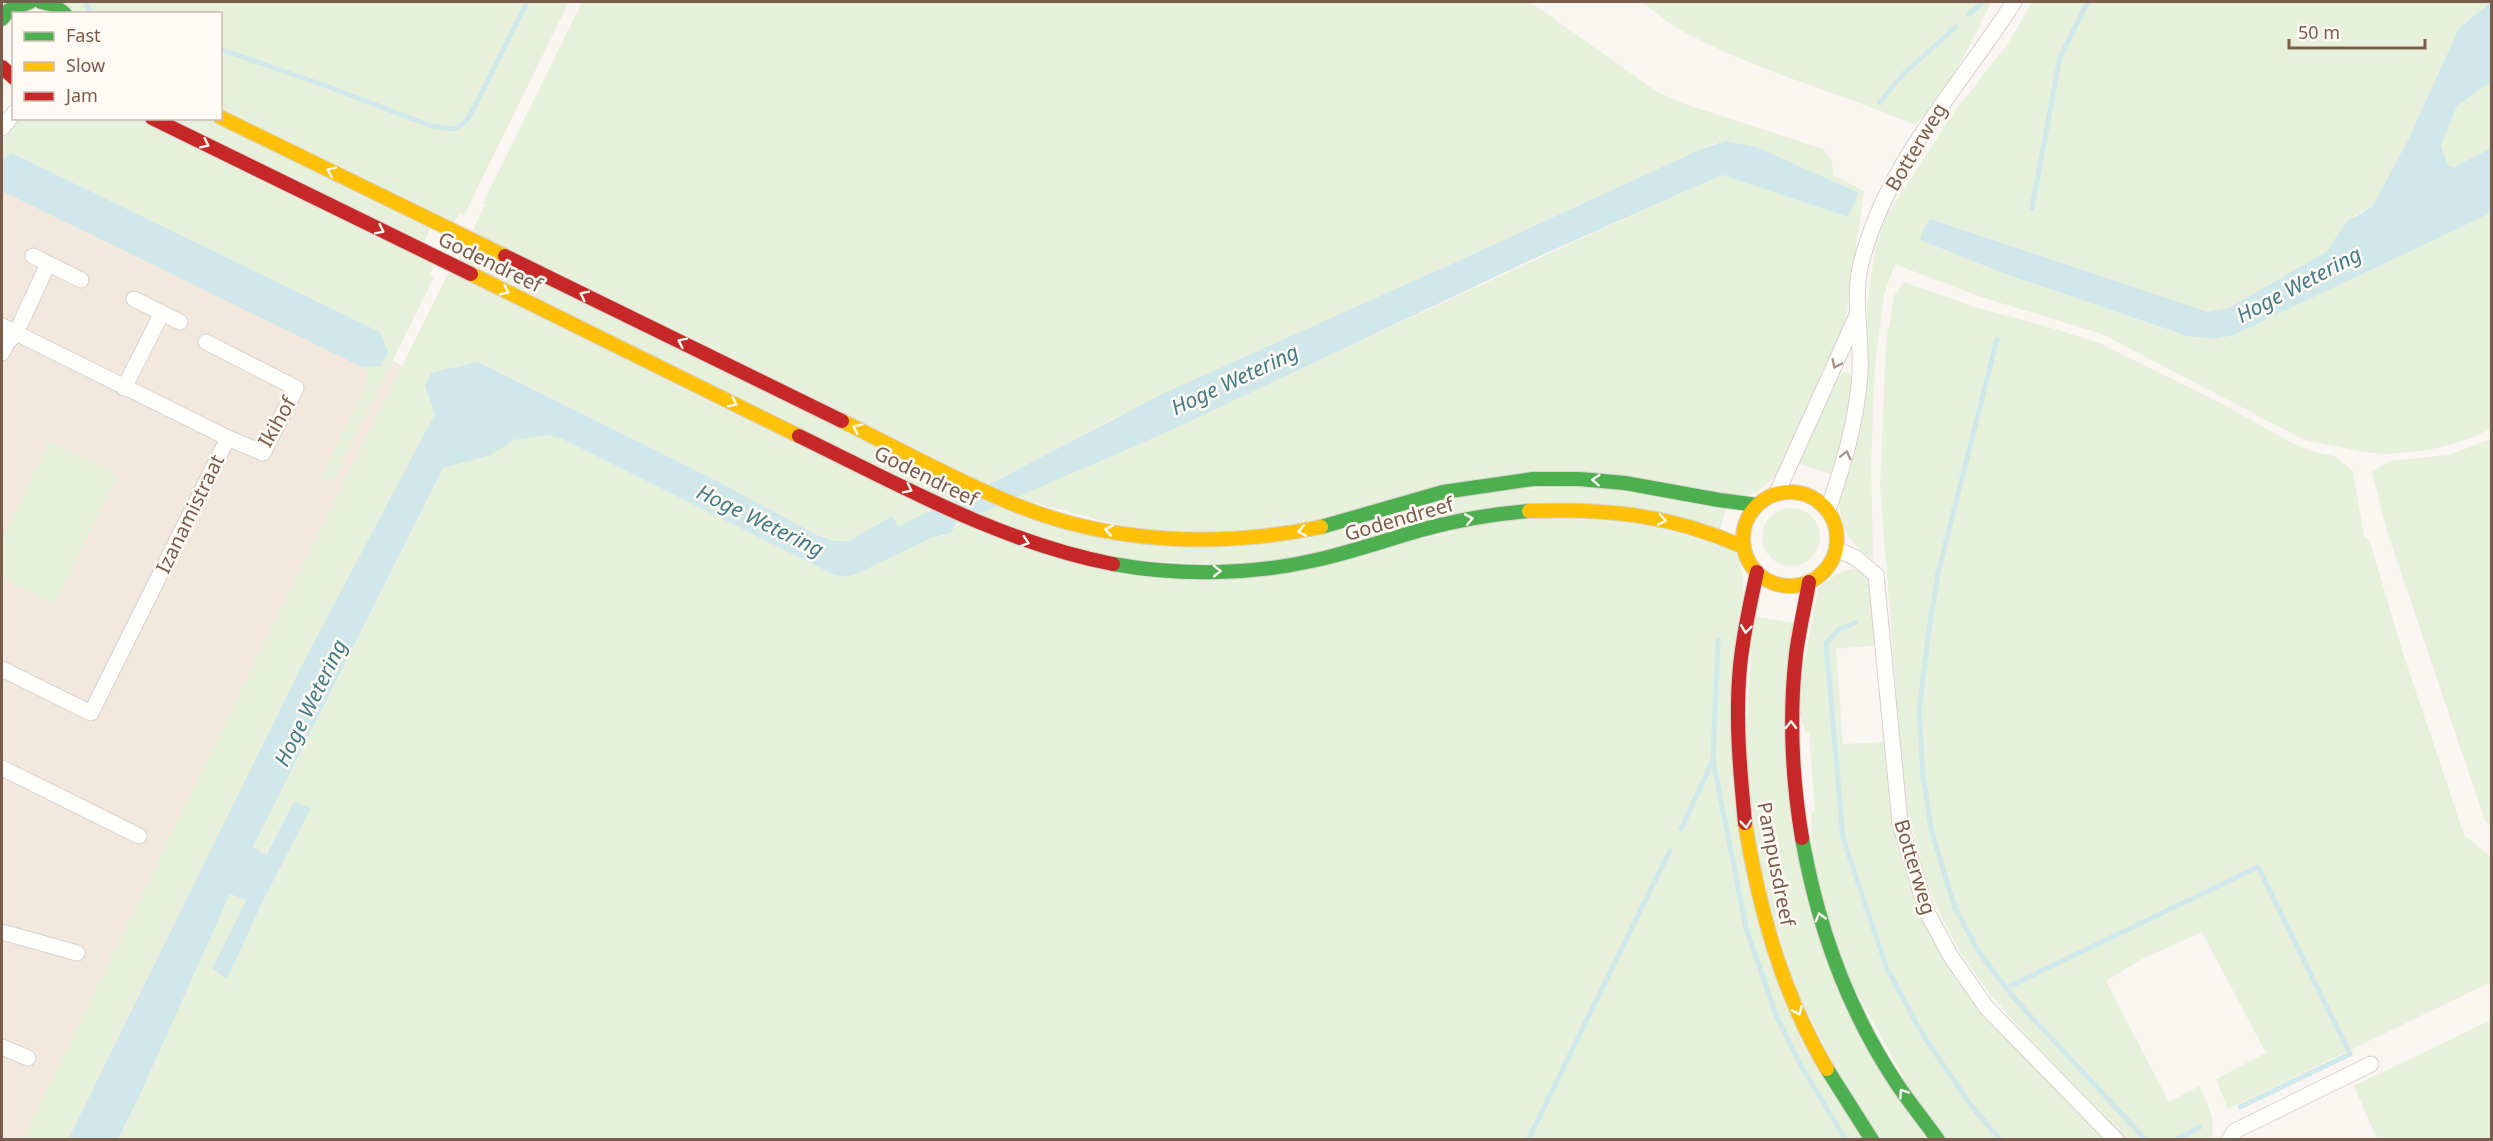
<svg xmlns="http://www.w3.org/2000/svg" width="2493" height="1141" font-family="'Noto Sans',sans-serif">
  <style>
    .residential { fill: #f2e8de }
    .green { fill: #e7f0db }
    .water { fill: #d0e8ea }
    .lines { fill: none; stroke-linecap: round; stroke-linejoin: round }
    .stream { stroke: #d0e8ea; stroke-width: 5 }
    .street-casing { stroke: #d7d1cb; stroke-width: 17 }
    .fast-casing { stroke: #d9d2cb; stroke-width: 16 }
    .slow-casing { stroke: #d9d2cb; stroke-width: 16 }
    .jam-casing { stroke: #d9d2cb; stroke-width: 16 }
    .street { stroke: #fefefd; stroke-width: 15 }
    .fast { stroke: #4caf50; stroke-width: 14 }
    .slow { stroke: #ffc107; stroke-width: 14 }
    .jam { stroke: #c62828; stroke-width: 14 }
    .oneway { stroke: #fffaf3 }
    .oneway2 { stroke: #a8958b }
    .labels { text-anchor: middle; stroke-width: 5; stroke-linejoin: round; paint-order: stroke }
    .street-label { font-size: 20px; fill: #7a5c4d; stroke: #fffaf3 }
    .water-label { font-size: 21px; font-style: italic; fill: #437c86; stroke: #fffaf3 }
  </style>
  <rect width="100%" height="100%" fill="#f9f5f0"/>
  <path class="residential" d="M2,169L464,396L94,1139H2Z"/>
  <path class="green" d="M62,2H569L464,215L459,213L453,225L221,111L220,14L75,13Z
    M582,2H1530L1656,91L1679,102L1823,149L1832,161L1833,175L1864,191L1845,327L1779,473L1759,491L1744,496L1562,473L1274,531L1147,532L1015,498C1253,395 1485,280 1722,175L1848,217L1859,193L1715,143L1120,415L988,485L471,234L484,206L489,207L483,203Z
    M1641,2H1991C1971,44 1949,91 1915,125C1838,92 1756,71 1682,31C1668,23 1655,11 1641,2Z
    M2032,2H2490L2459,28L2407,142L2372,207L2354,216L2327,251L2229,308L2208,312L1920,240L2000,272L2187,336L2216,339L2234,335L2491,213V429L2463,441L2429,450L2388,454L2364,452L2304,440L2102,334L1978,296L1895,264L1884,294L1875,366L1871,462L1873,558C1850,547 1840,525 1839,500L1866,375L1867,303L1875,250L1887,215L1957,108L2007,45Z
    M2491,82V148L2454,167L2448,165L2441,146L2457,106Z
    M16,119H142L435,262L430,274L434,277L335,478L328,480L321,477L361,395L368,373L361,369L362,367L381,365L380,332L12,153L2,160V141Z
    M165,119H214L430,229L424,242Z
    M466,245L973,492L950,503L458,260Z
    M450,270L936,509L898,527L892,516L849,541H836L819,536L721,483L678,463L425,386L435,414L303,663L68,1139L22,1140L260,651Z
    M1904,282L1978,308L2045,326L2099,343L2226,406L2292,443L2314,452L2334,456L2353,471L2364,536L2370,542L2403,653L2464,835L2491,857V982L2228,1109L2216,1079L2266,1053L2202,932L2140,960L2106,981L2169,1102L2199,1086C2208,1103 2217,1120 2211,1140L2125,1139L2049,1062L1986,989L1958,949L1937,908L1924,873L1908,814L1901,756L1880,487L1886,342L1894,296Z
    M1843,372L1848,373L1854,378L1848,424L1833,475L1797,463L1835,381Z
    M547,435L562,439L832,574L846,577L931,538L944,536L962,522L1143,574L1391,545L1526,517L1640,522L1732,549L1738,557L1743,576L1747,875L1864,1140H118L140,1095L230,894L246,900L212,969L227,979L262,903L310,809L294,801L265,855L253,848L443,468L487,456L515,440Z
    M2491,439V826L2485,821L2386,528L2372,472L2390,461L2449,455Z
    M49,441L118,475L54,605L2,578V538Z
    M1604,486L1726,508L1720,529L1605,507L1239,566L1112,559L975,516L998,505L1167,545L1485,490Z
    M1762 537a29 29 0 1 1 58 0a29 29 0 1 1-58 0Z
    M1852,569L1862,572L1871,580L1878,645L1836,649L1843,744L1887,742L1936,938L2105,1139H1946L1917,1102L1846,973L1813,865L1811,813L1815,812L1809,732H1805L1797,703L1818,588L1840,572Z
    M1753,616L1793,623L1808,902L1931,1139H1880L1840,1080L1793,981L1759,869L1745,754Z
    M2491,1020V1139H2377L2354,1086Z"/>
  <path class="water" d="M2491,2V82L2457,106L2441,146L2448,165L2454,167L2491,148V213L2234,335L2216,339L2187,336L2000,272L1920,240L1924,228L1930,219L2208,312L2229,308L2327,251L2346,222L2372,207L2407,142L2459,28Z
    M1726,141L1756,147L1859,193L1848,217L1722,175L1535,258L1176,428L956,524L951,533L931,538L856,574L846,577L832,574L562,439L547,435L515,440L488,456L443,468L253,847L266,855L294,801L311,808L262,903L227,979L212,969L246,900L230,894L140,1095L118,1139L68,1140L303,663L435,414L425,386L431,373L478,362L721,483L819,536L836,541H849L892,516L898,526L988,485L1160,395L1451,264L1699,150Z
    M12,153L380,332L388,352L381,366L362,367L2,191V160Z"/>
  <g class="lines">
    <path class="stream" d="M85,2L92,14
      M1969,14L1983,2
      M220,49L329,87L431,126L455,129L465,122L474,108L527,2
      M1880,102L1903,74L1956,27
      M2032,208L2060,57L2088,2
      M1997,339L1938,573L1929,629L1919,711L1923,776L1932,833L1955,908L1980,954L2014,998L2146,1140
      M1855,623L1838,630L1826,643L1843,838L1887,969L1923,1035L1972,1107L2001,1140
      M1718,640L1713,760L1746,928L1776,1015L1799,1062L1846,1140
      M1681,829L1713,760
      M2006,988L2258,867L2350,1054L2240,1107
      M1528,1140L1670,850
      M2175,1140L2200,1127"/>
    <g class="street-casing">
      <path id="street" d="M2,128L14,113
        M33,256L81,280
        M134,299L180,322
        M2,326L16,333L48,264
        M206,342L296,388L263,453L228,438
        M2,353L7,343L16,333L228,438L91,713L2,669
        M124,388L162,313
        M1777,493L1858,313
        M1828,510C1843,466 1857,421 1860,373C1862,340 1853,300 1860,268C1884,165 1959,88 2014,2
        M1836,549L1856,558L1876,575L1900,823L1927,912L1950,955L1986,1007L2116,1140
        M2,768L139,836
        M2,932L77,953
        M2,1047L28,1058
        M2229,1140L2235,1131L2371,1064"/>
    </g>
    <g class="fast-casing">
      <path id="fast" d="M41,2L54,5L65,14
        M2,19L9,10L30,2
        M1321,527L1443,492L1533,479H1579L1625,483L1719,500L1757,505
        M1113,564C1179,576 1251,575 1316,560C1352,552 1386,540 1421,530C1457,520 1492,514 1529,511
        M1802,838C1817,923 1847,1008 1895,1081C1908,1101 1924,1120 1938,1140
        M1827,1069L1872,1140"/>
    </g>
    <g class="slow-casing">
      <path id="slow" d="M220,117L505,256
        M471,274L799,436
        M842,421C897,448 955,480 1011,503C1109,544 1217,548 1321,527
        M1743 539a47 47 0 1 1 94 0a47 47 0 1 1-94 0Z
        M1529,511C1608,508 1671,515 1744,547
        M1745,823C1759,909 1782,993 1827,1069"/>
    </g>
    <g class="jam-casing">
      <path id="jam" d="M2,67L14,78
        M152,118L471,274
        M505,256L842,421
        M799,436C902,486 1000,542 1113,564
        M1745,823C1740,771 1735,719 1740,667C1743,635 1750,603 1757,572
        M1802,838C1792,778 1789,715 1796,654C1799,630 1805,606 1809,582"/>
    </g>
    <use href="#street" class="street"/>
    <use href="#fast" class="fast"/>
    <use href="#slow" class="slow"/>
    <use href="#jam" class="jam"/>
  </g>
  <defs><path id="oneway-chevron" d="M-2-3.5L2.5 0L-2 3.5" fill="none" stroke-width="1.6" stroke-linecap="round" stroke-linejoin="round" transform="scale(1.5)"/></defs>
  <g class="oneway">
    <use href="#oneway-chevron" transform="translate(205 144) rotate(26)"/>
    <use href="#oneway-chevron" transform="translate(331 171) rotate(-154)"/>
    <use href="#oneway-chevron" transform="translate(380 230) rotate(26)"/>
    <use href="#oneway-chevron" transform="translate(505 291) rotate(26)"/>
    <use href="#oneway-chevron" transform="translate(584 295) rotate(-154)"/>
    <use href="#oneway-chevron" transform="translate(682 342) rotate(-154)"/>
    <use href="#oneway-chevron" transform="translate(733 403) rotate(26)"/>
    <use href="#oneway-chevron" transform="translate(857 428) rotate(-154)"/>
    <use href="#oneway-chevron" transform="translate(1596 480) rotate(-176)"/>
    <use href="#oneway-chevron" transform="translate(908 489) rotate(26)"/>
    <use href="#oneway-chevron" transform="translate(1469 519) rotate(-10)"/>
    <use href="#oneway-chevron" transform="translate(1662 520) rotate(11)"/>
    <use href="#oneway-chevron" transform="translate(1109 530) rotate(-170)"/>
    <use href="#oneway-chevron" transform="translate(1302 531) rotate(170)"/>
    <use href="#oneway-chevron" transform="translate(1025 542) rotate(18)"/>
    <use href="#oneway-chevron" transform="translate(1217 571) rotate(-1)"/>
    <use href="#oneway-chevron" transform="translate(1746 629) rotate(97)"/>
    <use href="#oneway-chevron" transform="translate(1791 725) rotate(-89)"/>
    <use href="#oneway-chevron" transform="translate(1746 824) rotate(84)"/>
    <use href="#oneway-chevron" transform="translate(1820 917) rotate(-106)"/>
    <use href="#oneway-chevron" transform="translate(1798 1011) rotate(66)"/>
    <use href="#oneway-chevron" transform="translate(1903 1093) rotate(-124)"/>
  </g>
  <g class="oneway2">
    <use href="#oneway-chevron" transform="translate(1836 364) rotate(115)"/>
    <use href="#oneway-chevron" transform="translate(1846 455) rotate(-76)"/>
  </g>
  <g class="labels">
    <g class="street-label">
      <text transform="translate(1916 147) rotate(-59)" y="7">Botterweg</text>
      <text transform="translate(490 262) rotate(26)" y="7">Godendreef</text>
      <text transform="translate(277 422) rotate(-60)" y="7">Ikihof</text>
      <text transform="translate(926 476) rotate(26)" y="7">Godendreef</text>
      <text transform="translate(190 514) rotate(-64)" y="7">Izanamistraat</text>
      <text transform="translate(1399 519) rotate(-16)" y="7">Godendreef</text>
      <text transform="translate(1776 864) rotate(79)" y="7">Pampusdreef</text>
      <text transform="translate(1915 867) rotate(73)" y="7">Botterweg</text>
    </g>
    <g class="water-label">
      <text transform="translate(2299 285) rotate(-28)" y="7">Hoge Wetering</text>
      <text transform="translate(1235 380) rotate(-25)" y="7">Hoge Wetering</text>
      <text transform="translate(760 521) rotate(26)" y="7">Hoge Wetering</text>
      <text transform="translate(311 703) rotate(-64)" y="7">Hoge Wetering</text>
    </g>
  </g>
  <rect width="2493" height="1141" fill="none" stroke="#7a5c4d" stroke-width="6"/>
  <rect x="12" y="12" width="210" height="108" fill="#fffaf3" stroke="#cabbb1" stroke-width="1.5"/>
  <rect x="24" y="32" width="30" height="9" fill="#4caf50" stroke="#cabbb1" stroke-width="1.5"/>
  <text x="66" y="42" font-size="18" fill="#7a5c4d">Fast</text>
  <rect x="24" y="62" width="30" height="9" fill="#ffc107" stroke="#cabbb1" stroke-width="1.5"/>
  <text x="66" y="72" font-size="18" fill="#7a5c4d">Slow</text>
  <rect x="24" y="92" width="30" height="9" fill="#c62828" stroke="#cabbb1" stroke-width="1.5"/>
  <text x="66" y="102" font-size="18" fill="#7a5c4d">Jam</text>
  <path d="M2289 39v9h136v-9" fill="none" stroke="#7a5c4d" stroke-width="3"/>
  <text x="2298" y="39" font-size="18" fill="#7a5c4d" stroke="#fffaf3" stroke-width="4.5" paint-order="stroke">50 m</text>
</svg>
